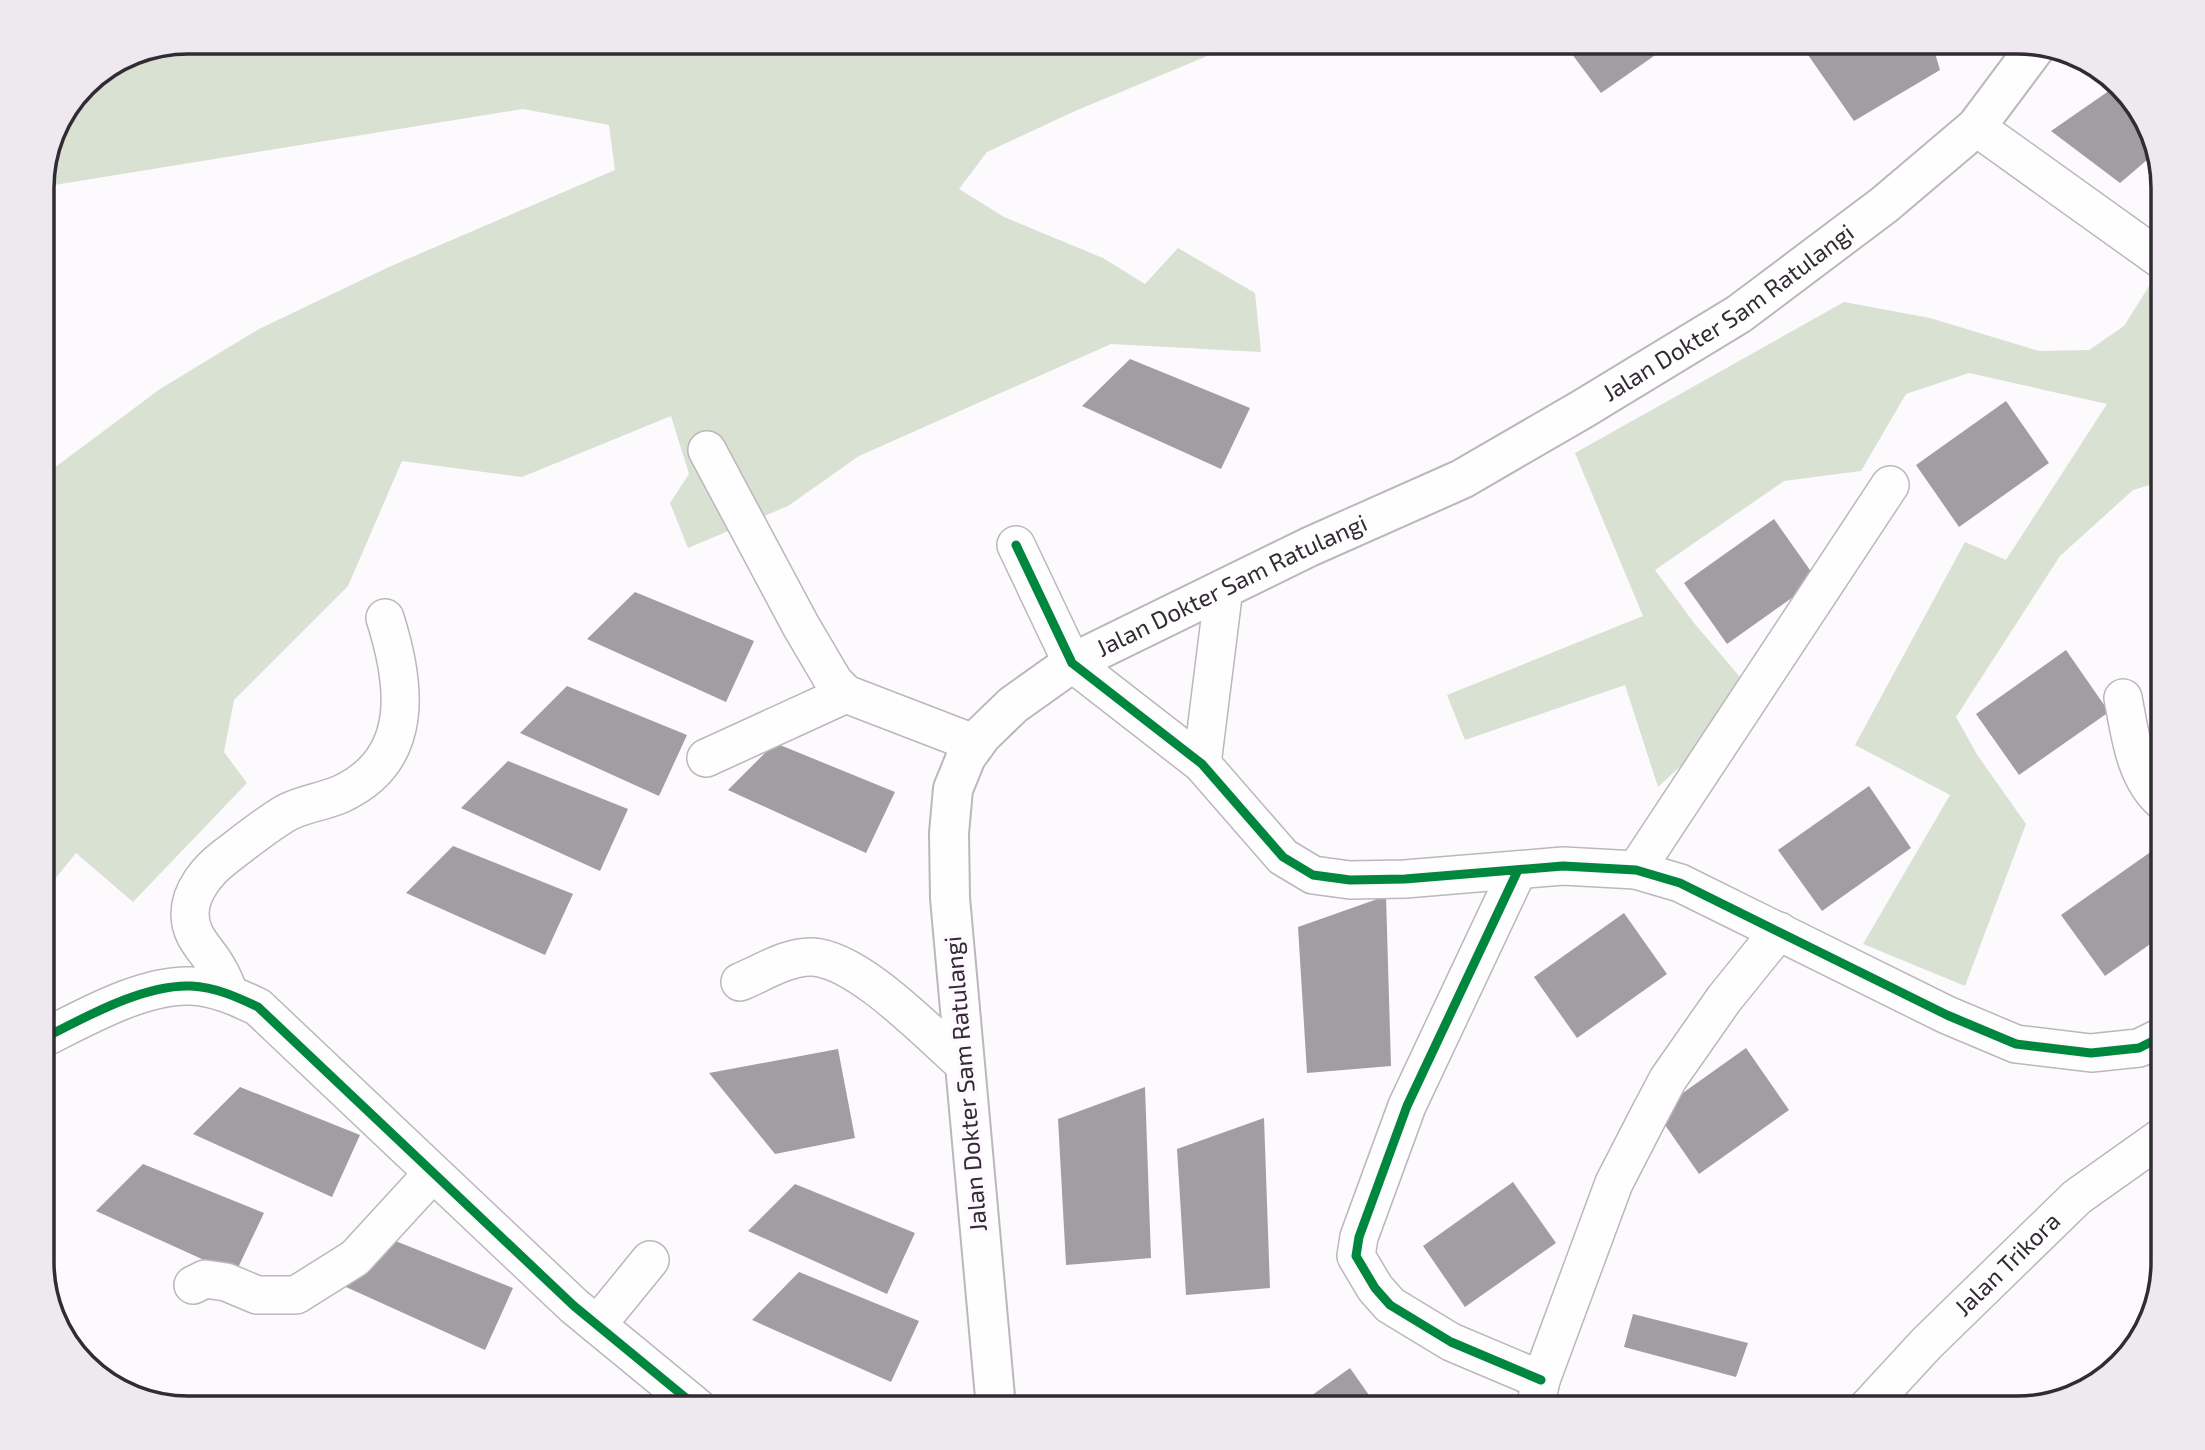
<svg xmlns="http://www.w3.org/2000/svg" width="2205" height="1450" font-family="'Exo 2',sans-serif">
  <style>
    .forest { fill: #d9e1d3 }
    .building { fill: #a19da2 }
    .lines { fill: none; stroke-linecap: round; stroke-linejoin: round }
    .minor-casing { stroke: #bbb7bc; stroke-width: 40 }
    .major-casing { stroke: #bbb7bc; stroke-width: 42 }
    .minor { stroke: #fffeff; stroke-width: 37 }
    .major { stroke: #fffeff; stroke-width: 38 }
    .cycleway-casing { stroke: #fdf9fe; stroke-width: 13 }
    .cycleway { stroke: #00873e; stroke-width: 9 }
    .labels { text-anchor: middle; stroke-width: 7; stroke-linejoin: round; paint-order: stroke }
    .street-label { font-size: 24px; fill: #322b33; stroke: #fdf9fe }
    .rim { fill: none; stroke: #322b33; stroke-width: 3.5 }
  </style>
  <rect width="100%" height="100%" fill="#fcfafd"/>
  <path class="forest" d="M188,42H1241L1075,111L987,152L959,189L1004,217L1103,258L1145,284L1178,248L1255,293L1261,352L1111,344L859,456L788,506L688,548L670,503L689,474L671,416L522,477L402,461L348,586L234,700L224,752L247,783L133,902L76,853L42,895V477L160,389L259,329L391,266L615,170L609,125L523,109L42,187L53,132L85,85L133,53Z
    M2151,283L2163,289V481L2133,490L2060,556L1956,717L1978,756L2026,824L1965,986L1863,944L1950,795L1855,745L1965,542L2006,560L2107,404L1969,373L1906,394L1861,471L1784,481L1655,570L1694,623L1740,677L1685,762L1658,787L1625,685L1465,740L1447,695L1643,616L1575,453L1844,302L1930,318L2039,351L2089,350L2124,326Z"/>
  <path class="building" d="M1563,42H1674L1601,93Z
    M1799,42H1952L1935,53L1940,70L1854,121Z
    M2116,86L2144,116L2154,154L2120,183L2051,131Z
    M1130,359L1250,408L1221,469L1082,406Z
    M2006,401L2049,463L1959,527L1916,465Z
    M1774,519L1817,580L1727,644L1684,583Z
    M635,592L754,641L726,702L587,639Z
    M2066,650L2109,712L2019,775L1976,714Z
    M567,686L687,735L659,796L520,733Z
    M775,743L895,792L866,853L728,790Z
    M508,761L628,809L600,871L461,808Z
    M1869,786L1911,848L1822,911L1778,850Z
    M453,846L573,894L545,955L406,893Z
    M2152,851L2163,868V935L2105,976L2061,915Z
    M1386,896L1391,1066L1307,1073L1298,927Z
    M1624,913L1667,974L1577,1038L1534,977Z
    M1746,1048L1789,1110L1699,1174L1656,1112Z
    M838,1049L855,1138L775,1154L709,1073Z
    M240,1087L360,1135L332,1197L193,1134Z
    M1145,1087L1151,1258L1066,1265L1058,1119Z
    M1264,1118L1270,1288L1186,1295L1177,1149Z
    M143,1164L264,1213L235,1274L96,1211Z
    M1513,1182L1556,1243L1465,1307L1423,1246Z
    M795,1184L915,1233L887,1294L748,1231Z
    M393,1240L513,1288L485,1350L346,1287Z
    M799,1272L919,1321L891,1382L752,1320Z
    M1633,1314L1748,1343L1736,1377L1624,1347Z
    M1350,1368L1378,1408H1294Z"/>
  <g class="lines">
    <g class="minor-casing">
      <g id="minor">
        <path d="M1976,127L2163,261"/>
        <path d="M707,450L801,626L834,682L846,694L976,744"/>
        <path d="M1016,545L1072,663L1202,764L1283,857L1313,875L1350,880L1405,879L1563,866L1636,870L1680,883L1947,1015L2016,1044L2091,1053L2139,1048L2163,1036"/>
        <path d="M2123,698C2130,733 2134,777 2163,802"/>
        <path d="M706,758L846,694"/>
        <path d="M1202,764L1224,588"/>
        <path d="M1518,870L1407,1106L1359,1237L1356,1256L1375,1288L1390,1305L1451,1342L1541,1380"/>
        <path d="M1636,870L1890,485"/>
        <path d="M740,982C762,973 788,956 812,957C859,959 929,1034 965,1065"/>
        <path d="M229,993C226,985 223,977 218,969C207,949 190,938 190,914C190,891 208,870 225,857C245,842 264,826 286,813C302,804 323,802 341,794C416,759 406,684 385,618"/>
        <path d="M42,1039C84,1018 143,984 191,986C215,987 237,997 258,1007L574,1306L698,1408"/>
        <path d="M193,1285L205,1279L226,1282L257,1295H296L355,1258L433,1173"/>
        <path d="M597,1325L650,1260"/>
        <path d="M1535,1408L1541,1380L1614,1183L1649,1115L1668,1079L1724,999L1779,931"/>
        <path id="s1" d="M1867,1408L1927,1343L2077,1197L2163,1136"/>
      </g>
    </g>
    <g class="major-casing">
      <g id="major">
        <path id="s2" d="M996,1408L950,898L949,833L953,789L966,757L982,735L1013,705L1072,663L1309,547L1462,479L1581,410L1739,314L1884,205L1976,127L2035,48"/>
      </g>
    </g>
    <use href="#minor" class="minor"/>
    <use href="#major" class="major"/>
    <g class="cycleway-casing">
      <path id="cycleway" d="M1016,545L1072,663L1202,764L1283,857L1313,875L1350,880L1405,879L1563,866L1636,870L1680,883L1947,1015L2016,1044L2091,1053L2139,1048L2163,1036
        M1518,870L1407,1106L1359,1237L1356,1256L1375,1288L1390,1305L1451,1342L1541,1380
        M42,1039C84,1018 143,984 191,986C215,987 237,997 258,1007L574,1306L698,1408"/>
    </g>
    <use href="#cycleway" class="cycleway"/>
  </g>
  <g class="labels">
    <g class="street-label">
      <text dy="8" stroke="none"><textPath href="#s2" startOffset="1544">Jalan Dokter Sam Ratulangi</textPath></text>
      <text dy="8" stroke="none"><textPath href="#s2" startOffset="976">Jalan Dokter Sam Ratulangi</textPath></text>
      <text transform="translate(966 1084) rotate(-95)" y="8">Jalan Dokter Sam Ratulangi</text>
      <text dy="8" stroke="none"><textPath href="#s1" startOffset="201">Jalan Trikora</textPath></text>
    </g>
  </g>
  <path d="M0 0H2205V1450H0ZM188 54H2017A134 134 0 0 1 2151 188V1262A134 134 0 0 1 2017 1396H188A134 134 0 0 1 54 1262V188A134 134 0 0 1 188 54Z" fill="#ede9ee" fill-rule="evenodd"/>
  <path class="rim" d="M188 54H2017A134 134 0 0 1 2151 188V1262A134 134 0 0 1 2017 1396H188A134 134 0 0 1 54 1262V188A134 134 0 0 1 188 54Z"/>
</svg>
